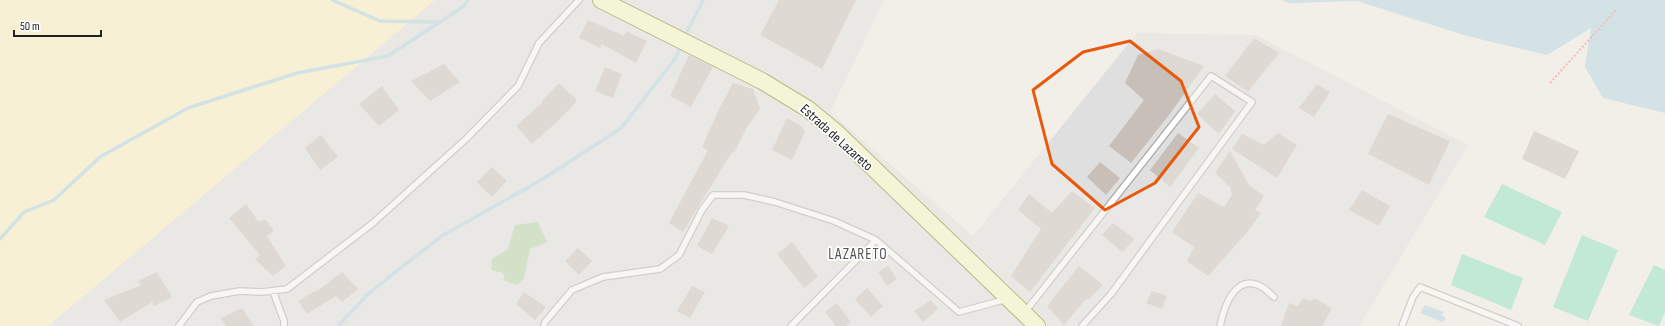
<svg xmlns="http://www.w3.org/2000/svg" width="1665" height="326" font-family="'Sofia Sans Condensed',sans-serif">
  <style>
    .residential { fill: #e0dfdf }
    .forest { fill: #add19e }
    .sand { fill: #fff1ba }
    .pitch { fill: #88e0be }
    .parking { fill: #e2e2e2 }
    .water { fill: #aad3df }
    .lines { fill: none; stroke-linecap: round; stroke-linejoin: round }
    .stream { stroke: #aad3df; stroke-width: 3.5 }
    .building { fill: #c7bfb8 }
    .lane-casing { stroke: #a9a9a9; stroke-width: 8 }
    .secondary-casing { stroke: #707d05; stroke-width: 18 }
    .path { stroke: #fa8072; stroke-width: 2; stroke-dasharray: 2 2; stroke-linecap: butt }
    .lane { stroke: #fff; stroke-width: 5.5 }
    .secondary { stroke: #f7fabf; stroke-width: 16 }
    .marked { fill: none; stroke: #e8590c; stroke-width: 3; stroke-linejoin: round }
    .labels { text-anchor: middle; stroke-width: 3.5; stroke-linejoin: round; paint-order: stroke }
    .street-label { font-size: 14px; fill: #222; stroke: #fff }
    .neighbourhood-label { font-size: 15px; letter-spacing: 1px; fill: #555; stroke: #fff }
  </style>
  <rect width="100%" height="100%" fill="#f2efe9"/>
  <path class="residential" d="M435,0H884L830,112L973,236L1137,33L1256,35L1468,145L1359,326H48Z"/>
  <path class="forest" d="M538,222L547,242L530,249L524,278L517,285L505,281L503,273L491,270L492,259L508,249L515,225Z"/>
  <path class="sand" d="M0,0H435L48,326H0Z"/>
  <path class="pitch" d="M1502,184L1562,212L1545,245L1484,217Z
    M1582,235L1618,250L1588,321L1553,307Z
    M1462,254L1523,278L1511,310L1451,285Z
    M1654,265L1665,270V312L1659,326L1629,315Z"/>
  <path class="parking" d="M854,11L868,20L841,74L826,67Z"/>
  <path class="water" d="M1281,0H1665V113L1603,98L1585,67L1591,28L1547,55L1467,36L1357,1L1290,3Z
    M1425,305L1444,312L1441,315L1445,317V320L1442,322L1420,313Z"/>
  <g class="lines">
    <path class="stream" d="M332,0L380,21L439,22
      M684,38L703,0
      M0,239L24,212L54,200L100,157L188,108L297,73L388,56L464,6L468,0
      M338,326L368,294L440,237L543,179L621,128L675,59L681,46"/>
  </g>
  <path class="building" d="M779,0H856L822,69L760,35Z
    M588,20L624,36L626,31L647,41L636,63L602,44L600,48L579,38Z
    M1254,38L1279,53L1248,92L1225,76Z
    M1158,49L1204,66L1169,115L1131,163L1109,146L1144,100L1125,83L1138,55Z
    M689,55L713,67L691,107L670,96Z
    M444,64L460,82L430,101L411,81Z
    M605,67L622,74L613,98L595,91Z
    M559,83L576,99V102L558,121L532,144L516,126L543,102L542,101Z
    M733,83L753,89L760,109L747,127L734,153L732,152L683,232L669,223L708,150L702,147L720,107Z
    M1317,84L1330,92L1314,117L1299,108Z
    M382,86L399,110L379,126L359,104Z
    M1215,94L1235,111L1219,134L1197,114Z
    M1388,114L1450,141L1429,185L1368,154Z
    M787,118L801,126L805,132L792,160L772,150Z
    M1534,131L1579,151L1565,179L1522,159Z
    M1178,133L1199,148L1170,187L1150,170Z
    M1278,133L1297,145L1277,178L1232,149L1242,134L1264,145Z
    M321,135L338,157L320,170L305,148Z
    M1230,151L1249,185L1264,196L1255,210L1261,213L1249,230L1208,276L1187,261L1194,247L1172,232L1198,193L1224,207L1232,195L1230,187L1215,173Z
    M1100,162L1120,178L1106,195L1087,177Z
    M492,167L507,181L492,197L477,182Z
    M1362,190L1390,206L1379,226L1349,210Z
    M1072,191L1095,208L1030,292L1011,276L1041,229L1018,210L1029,194L1052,213Z
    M246,204L258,221L266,220L274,231L267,236L286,266L273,276L255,259L260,255L229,218Z
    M712,218L729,226L712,254L697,246Z
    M1113,223L1135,239L1122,252L1102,235Z
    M792,242L818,277L804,288L777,254Z
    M578,248L592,261L579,275L565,261Z
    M888,266L897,279L887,286L878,272Z
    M1079,266L1103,285L1088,300L1086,299L1064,325L1047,306Z
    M157,272L172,297L154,306L152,302L120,322L104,300L141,285L138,281Z
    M342,272L358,289L342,302L336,296L307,314L298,301L315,291L316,292Z
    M692,286L705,292L690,318L677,311Z
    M867,288L883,306L871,317L855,299Z
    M1152,291L1167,296L1162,309L1146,303Z
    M524,292L546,307L535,320L516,304Z
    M1303,298L1310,301L1314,298L1332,308L1322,326H1281L1289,303L1298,306Z
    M931,300L938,309L923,322L914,311Z
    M837,303L851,322L846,326H836L825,312Z
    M242,308L254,326H226L221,318Z"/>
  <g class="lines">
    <g class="lane-casing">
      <path id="lane" d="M273,291L284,321V326
        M1025,312L1211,76L1252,102L1111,294L1082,326
        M179,326L197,302L211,296L240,291L262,292L287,289L373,223L466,139L518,86L539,43L579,0
        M544,326L545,322L572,290L603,277L660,269L679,255L702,210L713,195H744L775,202L834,221L876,240
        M791,326L876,240L959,312L1007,299
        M1220,326C1224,307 1235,272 1262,287C1266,289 1270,294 1274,297
        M1402,326L1413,297L1420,287L1518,326"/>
    </g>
    <g class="secondary-casing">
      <path id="secondary" d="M601,0L762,81L808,109L837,133L1037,326"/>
    </g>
    <path class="path" d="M1550,83L1616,10"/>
    <use href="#lane" class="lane"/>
    <use href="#secondary" class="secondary"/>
  </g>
  <path d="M0 0H1665V326H0ZM1130,41L1181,81L1199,127L1155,183L1105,210L1052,164L1033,90L1083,52Z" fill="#f2efe9" fill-opacity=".55" fill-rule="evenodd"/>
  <path class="marked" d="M1130,41L1181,81L1199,127L1155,183L1105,210L1052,164L1033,90L1083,52Z"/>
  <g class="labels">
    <g class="street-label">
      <text transform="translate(837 137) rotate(42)" y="5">Estrada de Lazareto</text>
    </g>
    <g class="neighbourhood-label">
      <text x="858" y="259">LAZARETO</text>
    </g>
  </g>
  <path d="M14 30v6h87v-6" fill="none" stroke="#222222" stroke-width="2"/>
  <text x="20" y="30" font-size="12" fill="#222222" stroke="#ffffff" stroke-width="3" paint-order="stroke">50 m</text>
</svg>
